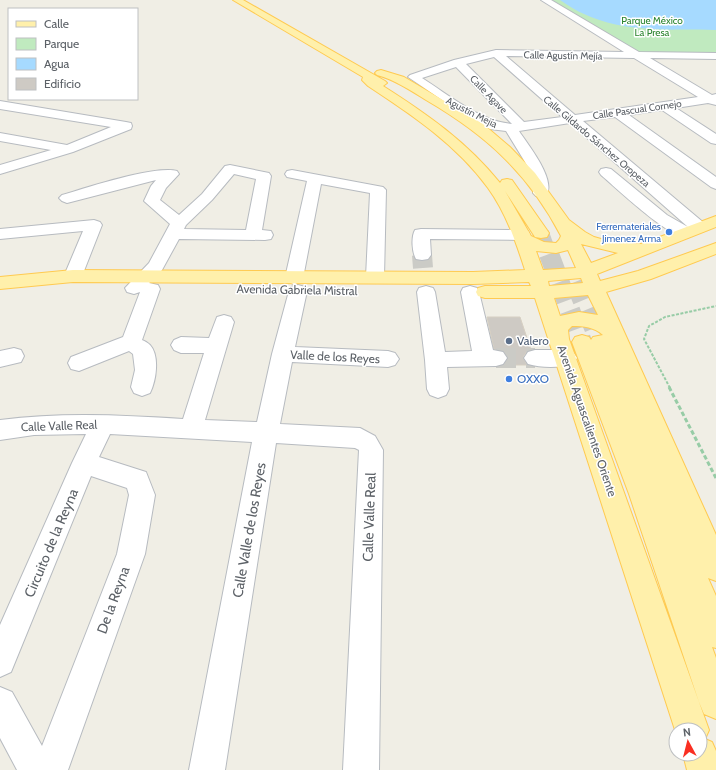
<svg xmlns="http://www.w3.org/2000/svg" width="716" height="770" font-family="Cabin,sans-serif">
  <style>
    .green { fill: #c0eabf }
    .water { fill: #a6daff }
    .building { fill: #cecac4; stroke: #d6cfc2 }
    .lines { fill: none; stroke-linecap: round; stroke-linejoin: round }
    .minor-tunnel { stroke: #cbcbc6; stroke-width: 20; stroke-dasharray: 20 10; stroke-linecap: butt }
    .major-tunnel-far1 { stroke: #cbcbc6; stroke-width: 16; stroke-dasharray: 16 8; stroke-linecap: butt }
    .major-tunnel { stroke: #cbcbc6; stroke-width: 20; stroke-dasharray: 20 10; stroke-linecap: butt }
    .minor-casing { stroke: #b7bbc0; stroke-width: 2 }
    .major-casing { stroke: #ffca50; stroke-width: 2 }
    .path-far1 { stroke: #97cca6; stroke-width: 2; stroke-dasharray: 3 1.5; stroke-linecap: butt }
    .path { stroke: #97cca6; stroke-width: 3; stroke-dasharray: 4.5 2.5; stroke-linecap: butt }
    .minor { fill: #fff; fill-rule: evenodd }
    .major { fill: #fff0ab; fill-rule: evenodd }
    .shop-dot { fill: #3f7fe0; stroke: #fff; stroke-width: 1.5 }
    .service-dot { fill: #5c6f8a; stroke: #fff; stroke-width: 1.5 }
    .labels { text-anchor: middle; stroke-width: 3; stroke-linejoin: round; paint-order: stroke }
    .far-park-label { font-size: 10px; fill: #2d8530; stroke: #fff }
    .far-street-label { font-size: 10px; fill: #5c6167; stroke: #fff }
    .far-shop-label { font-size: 10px; fill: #366cbe; stroke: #fff; text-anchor: end }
    .street-label { font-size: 12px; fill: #5c6167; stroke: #fff }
    .service-label { font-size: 12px; fill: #4e5e75; stroke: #fff; text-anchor: start }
    .shop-label { font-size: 12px; fill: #366cbe; stroke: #fff; text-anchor: start }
    .near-street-label { font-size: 14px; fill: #5c6167; stroke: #fff }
  </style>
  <rect width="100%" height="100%" fill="#f0eee5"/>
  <path class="green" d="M548,0H716V54L639,53Z"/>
  <path class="water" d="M560,0H716V30C673,29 624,33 584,14C576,11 568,5 560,0Z"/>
  <path class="building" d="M487,317H520L531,350L527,351L523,357L527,365H504L508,357L503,351L494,349Z"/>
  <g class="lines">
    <path class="minor-tunnel" d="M422,255L423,268
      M496,358H535"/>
    <path class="major-tunnel-far1" d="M541,233L549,255"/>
    <path class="major-tunnel" d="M549,254L582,342
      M575,282L600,342"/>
    <g class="minor-casing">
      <path id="minor" d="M541,0H551L639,52L716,53V59L650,58L712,95L716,94V105L708,103L676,108L716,134V144L711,143L662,110L629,115L716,177V189L711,187L615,117L583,121L704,223L706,227L704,231L698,232L692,231L693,232L691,236C689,236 687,237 685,237C668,237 615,187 601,175L599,172L601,169L606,168L611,169L667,215L688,227L570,123L519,131C528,145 557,180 546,196L541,198L536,196L533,193V175L506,131L490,129L469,118L408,77L410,75L454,60L496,50L624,52ZM506,56L634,58L698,97L575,115ZM494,57L562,117L524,122L466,64ZM456,67L512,124C479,121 449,95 422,78Z
        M0,101L126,122L131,123L132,126L131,129L73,152L0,174V165L51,150L0,141V133L67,145L111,127L0,109Z
        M230,165L269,173L271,176L262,230L271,231L273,235L271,239L265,240L179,239L162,270L149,283L158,285L160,289L142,340C145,341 148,343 150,345C160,356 156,381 150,393L142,396L134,393L131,387L135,370L133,354L129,351L79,371L71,369L68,363L71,357L123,337L140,292L134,294L127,292L125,288L149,263L170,224L144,201L151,186L156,180L67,203L62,201L59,198L62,195C86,188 155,165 177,171L179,174L166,188L160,200L179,215L202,194L225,166ZM234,174L256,179L246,230L184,229L186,225L212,200Z
        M292,170L383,187L386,190L384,277L381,281L375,283L369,281L366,277L370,193L321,184L303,278L300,282L294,284L288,282L285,278L307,181L287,177L285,174L287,171Z
        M94,220L100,222L102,225L82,276L79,280L73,282L67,280L64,276L83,231L0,239V229Z
        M421,229L522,230L528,231L530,235L528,239L522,240L430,239L431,255L428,259L422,260L416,259C412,252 411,237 415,230Z
        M298,285L305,287L307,291L295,347L388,351L395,353L399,359L395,365L388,367L292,362L280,424L360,428L375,436L383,450L379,770H343L359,450L355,448L276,443L225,770H189L252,442L110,434L99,457L146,472L155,495L145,554L68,770H17L0,738V687L12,692L42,746L117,554L129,495L127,488L91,476L11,672L0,677V625L72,463L86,434L34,435L0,440V420C61,412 121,415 183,419L204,353H181L174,350L171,345L174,340L181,337L209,338L217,317L224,315L231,317L234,322L205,420L257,422L272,354L289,291L291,287Z
        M426,286L433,288L435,292L445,352L472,351L461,292L463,288L470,286L477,288L479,292L493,350L503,352L507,358L503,364L496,366L447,367L449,389L446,395L438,398L430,395L427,389L425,360L417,292L419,288Z
        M14,348L21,350L24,356L21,362L0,367V351Z
        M535,350H566L573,352L577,358L573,364C560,368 541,368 528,364L524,358L528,352Z"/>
    </g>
    <g class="major-casing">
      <path id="major" d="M233,0H243L385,81L387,83L383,86C427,114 467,142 500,183L502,180L507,179L512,180L549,233L547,237L541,238L535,237L505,191L531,236L544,242L556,243L559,240L561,236C528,173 486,135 426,100C410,90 395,80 377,75L375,73L377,71L381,70L404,77L483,124L510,147L535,173L569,220L585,232L594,237L608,241L641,244L716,216V227L597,274L600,281L638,271L716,243V254L651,279L606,292L716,535V581L708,578L716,596V648L712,647L716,658V719L704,714L699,702L629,494L572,342L575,337L582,335L589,337L591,340L593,337L603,335C594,327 584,326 572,326L568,330L569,339L709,730L705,739L712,742L716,751V770H687L683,754H700V730H676V732L675,730L535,298H485L478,296L476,292L478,288L485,286H531L529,282L473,284L73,282L0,289V277L73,270L473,272L525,270C516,242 506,213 488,188C457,145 412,115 368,86L362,80L363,77ZM581,244L618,253L591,263ZM568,250L576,268L543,270L536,251L556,253ZM581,278L583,283L549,286L548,281ZM588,295L598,315L579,312L560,316L554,298Z"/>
    </g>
    <path class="path-far1" d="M670,388L644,339L649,326L665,317L716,306"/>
    <path class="path" d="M669,387L716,478"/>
    <use href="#minor" class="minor"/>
    <use href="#major" class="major"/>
  </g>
  <g class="shop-dot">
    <circle cx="669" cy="232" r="4"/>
    <circle cx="509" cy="379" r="4"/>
  </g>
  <circle class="service-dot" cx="509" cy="341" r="4"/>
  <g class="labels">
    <g class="far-park-label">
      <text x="652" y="24">Parque México<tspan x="652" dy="12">La Presa</tspan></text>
    </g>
    <g class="far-street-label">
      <text transform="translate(563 55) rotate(1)" y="4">Calle Agustín Mejía</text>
      <text transform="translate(489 94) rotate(46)" y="4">Calle Agave</text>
      <text transform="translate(637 109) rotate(-8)" y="4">Calle Pascual Cornejo</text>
      <text transform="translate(472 112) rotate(27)" y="4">Agustín Mejía</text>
      <text transform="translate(597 141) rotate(40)" y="4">Calle Gildardo Sánchez Oropeza</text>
    </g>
    <g class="far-shop-label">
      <text x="661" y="230">Ferremateriales<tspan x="661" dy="12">Jimenez Arma</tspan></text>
    </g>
    <g class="street-label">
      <text transform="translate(297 290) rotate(1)" y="4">Avenida Gabriela Mistral</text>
      <text transform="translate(335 357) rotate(3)" y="4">Valle de los Reyes</text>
      <text transform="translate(587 421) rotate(71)" y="4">Avenida Aguascalientes Oriente</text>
      <text transform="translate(59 426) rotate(-2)" y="4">Calle Valle Real</text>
    </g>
    <g class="service-label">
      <text x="517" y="345">Valero</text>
    </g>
    <g class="shop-label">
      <text x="517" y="383">OXXO</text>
    </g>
    <g class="near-street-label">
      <text transform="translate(369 517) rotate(-88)" y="5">Calle Valle Real</text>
      <text transform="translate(249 530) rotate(-80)" y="5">Calle Valle de los Reyes</text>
      <text transform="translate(51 543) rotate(-67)" y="5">Circuito de la Reyna</text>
      <text transform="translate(113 600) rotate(-70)" y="5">De la Reyna</text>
    </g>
  </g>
  <rect x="8" y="8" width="130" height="92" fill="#ffffff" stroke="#bec0c2"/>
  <rect x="16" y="21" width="20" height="6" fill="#fff0ab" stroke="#bec0c2"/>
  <text x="44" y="28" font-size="12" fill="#5c6167">Calle</text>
  <rect x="16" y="38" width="20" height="12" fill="#c0eabf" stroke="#bec0c2"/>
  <text x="44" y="48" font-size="12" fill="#5c6167">Parque</text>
  <rect x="16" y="58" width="20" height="12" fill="#a6daff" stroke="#bec0c2"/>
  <text x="44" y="68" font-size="12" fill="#5c6167">Agua</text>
  <rect x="16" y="78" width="20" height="12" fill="#cecac4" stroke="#bec0c2"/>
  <text x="44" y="88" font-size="12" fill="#5c6167">Edificio</text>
  <g transform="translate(688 742) rotate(353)"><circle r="19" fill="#ffffff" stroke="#bec0c2"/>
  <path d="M0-3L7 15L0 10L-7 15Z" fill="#fa2f22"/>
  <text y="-6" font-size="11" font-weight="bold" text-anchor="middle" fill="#5c6167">N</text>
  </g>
</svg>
